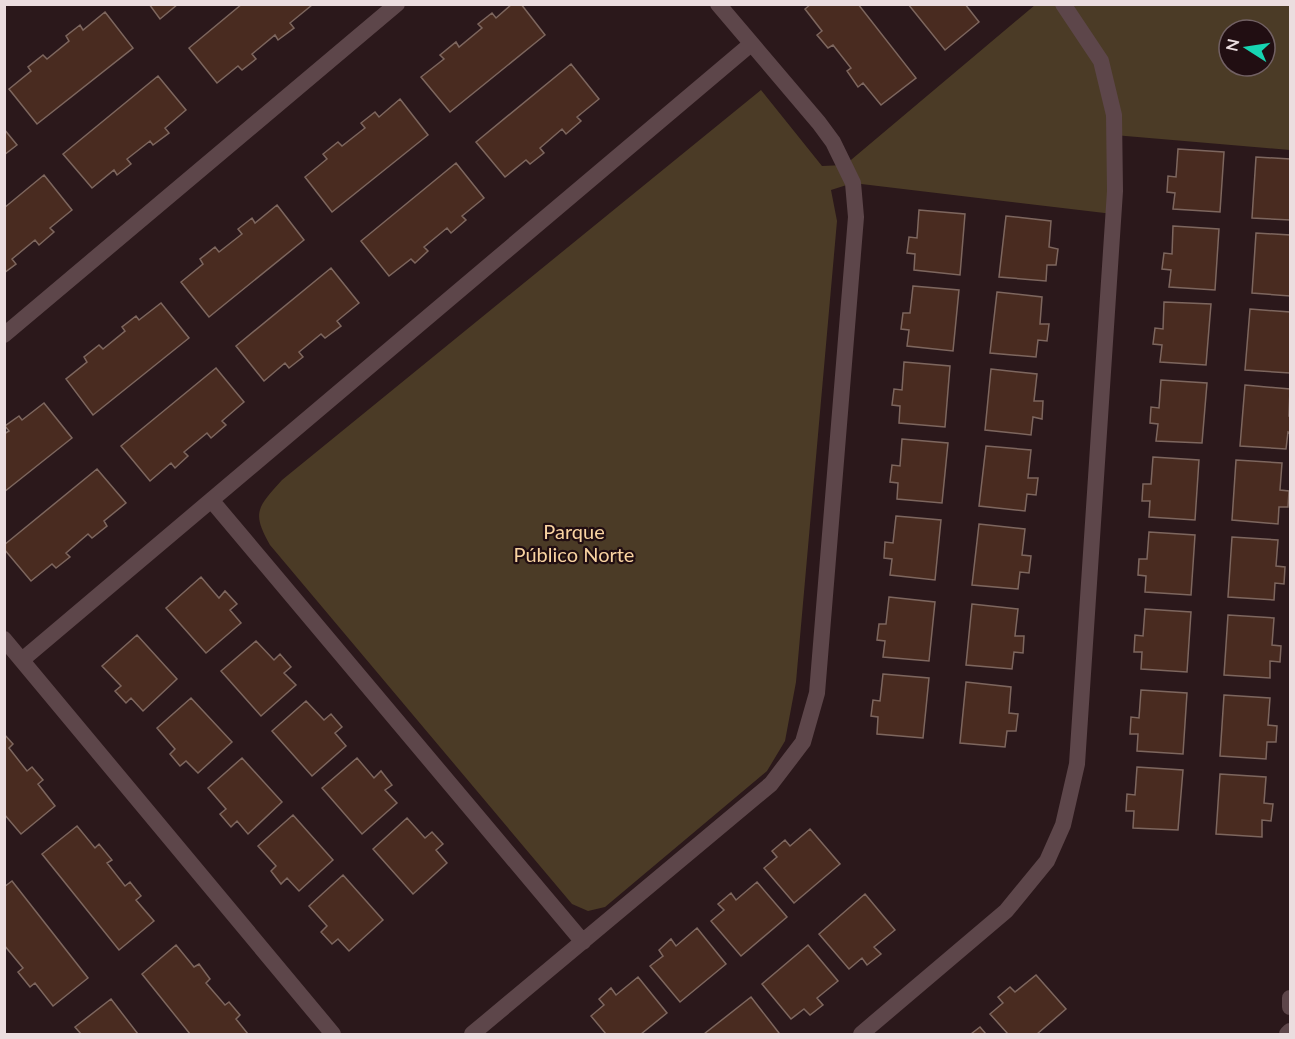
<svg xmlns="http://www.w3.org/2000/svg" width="1295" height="1039" font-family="Lato,sans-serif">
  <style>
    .green { fill: #4b3b26; fill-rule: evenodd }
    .building { fill: #492b20; stroke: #7d665e; stroke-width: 1.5 }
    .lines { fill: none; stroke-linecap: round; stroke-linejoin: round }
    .minor { stroke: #5d464a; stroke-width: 16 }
    .labels { text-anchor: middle; stroke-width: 4.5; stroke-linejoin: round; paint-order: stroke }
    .park-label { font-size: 20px; fill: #f9d3a1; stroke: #210e12 }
  </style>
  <rect width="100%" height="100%" fill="#2b181b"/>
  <path class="green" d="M1035,5H1290V150L1114,135L1113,214L853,183L831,190L837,221L796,682L785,741L767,771L605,907L588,911L572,904L270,545C251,512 258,507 282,480L761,90L822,166L845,165ZM1229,30H1265V66H1229Z"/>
  <path class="building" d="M149,4H178L160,19Z
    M242,4L312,5L290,23L294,28L278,40L275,35L252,54L256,59L242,70L238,66L217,83L189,48Z
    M512,4H521L545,35L450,112L421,77L444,59L440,55L456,42L459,47L482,28L478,24L492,13L496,18Z
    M811,4H858L916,78L881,105L863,83L858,87L847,71L851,68L833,45L828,48L817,35L822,31L805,9Z
    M908,4H965L979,22L945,50Z
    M105,12L133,48L37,124L9,89L31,71L28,67L43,55L47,59L69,41L66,36L80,25L83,30Z
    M571,64L599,99L577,117L581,121L566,134L562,129L540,148L544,153L530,164L526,160L505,177L476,142Z
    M158,76L186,110L165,128L169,133L153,145L150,141L127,159L131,164L117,175L114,170L92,188L63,154Z
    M400,99L428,135L332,212L305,177L327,159L323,154L338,142L342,146L365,128L361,123L375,112L379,117Z
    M4,129L17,145L4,155Z
    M1178,149L1224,152L1220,212L1173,209L1175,193L1167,192L1168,176L1176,177Z
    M1256,157L1290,159V220L1252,218Z
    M456,163L484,198L462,216L466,220L451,233L447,228L424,247L428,251L415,263L411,259L389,276L361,241Z
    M44,175L72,210L50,228L54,232L39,245L35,240L12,259L16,264L4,273V208Z
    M277,205L304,240L209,317L181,282L203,264L200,259L215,247L219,252L242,234L238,229L252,218L255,223Z
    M919,210L965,214L960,275L914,270L915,254L907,253L909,237L917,238Z
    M1006,216L1051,221L1049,247L1058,249L1056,265H1047L1046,281L999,277Z
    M1173,226L1219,229L1215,290L1169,287L1171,270L1162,269L1164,253L1172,254Z
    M1256,233L1290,235V296L1252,293Z
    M331,268L359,303L337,321L341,326L325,338L321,334L299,352L303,357L289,368L285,363L264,381L236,346Z
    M913,286L959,290L953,351L907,346L909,330L901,329L903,313H910Z
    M997,292L1042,297L1040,324H1049L1047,341L1038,340L1036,357L990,353Z
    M1164,302L1211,304L1206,365L1160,362L1162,345L1153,344L1155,328L1163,329Z
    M161,303L189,338L93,415L66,379L87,362L84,357L99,345L103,349L125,331L122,327L136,316L139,320Z
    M1250,309L1290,312V373L1245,370Z
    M904,362L950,366L945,427L899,423L900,406L892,405L894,389L902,390Z
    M216,368L244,402L222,421L226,425L211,438L207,433L184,452L188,456L175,468L171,463L150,481L121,446Z
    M991,369L1037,374L1034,401H1043L1042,419L1033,417L1031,435L985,430Z
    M1161,380L1207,383L1202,443L1156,441L1158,424L1150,423L1151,407L1159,408Z
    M1245,385L1290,389L1289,416H1290V433L1288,432L1286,449L1240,446Z
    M44,403L72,438L4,492V434L9,431L5,426L19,416L22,420Z
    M902,439L948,443L942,503L897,499L898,483L890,482L892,465L900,466Z
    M986,446L1031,450L1028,478H1038L1036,495L1027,494L1025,511L979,506Z
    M1153,457L1199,460L1195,520L1149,517L1150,501H1142L1143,484H1151Z
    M1236,460L1282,463L1280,490L1289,491L1288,507H1279L1278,524L1232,520Z
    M97,469L126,503L104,521L107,526L92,538L88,534L66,553L70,557L56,568L52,564L31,581L4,549V545Z
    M896,516L941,520L935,580L890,575L892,559L884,558L885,542L893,543Z
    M979,524L1025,529L1022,555L1031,556L1029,573L1020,572L1018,589L972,585Z
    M1149,532L1195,535L1191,595L1145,592L1146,576L1138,575L1139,559H1147Z
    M1232,537L1278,540L1276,566L1285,567L1284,584L1275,583L1274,600L1228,597Z
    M201,577L219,598L225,591L237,604L230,610L241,623L206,653L166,608Z
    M889,597L935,602L929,661L883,657L885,641L877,640L879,624H886Z
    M972,604L1018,609L1015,636H1024L1023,653L1014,652L1012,669L966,665Z
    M1145,609L1191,612L1187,672L1141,669L1142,652H1134L1135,635L1143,636Z
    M1228,615L1274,618L1272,645L1281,646L1280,662L1270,661V678L1224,675Z
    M137,635L177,679L143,711L131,698L126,703L115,691L121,686L102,666Z
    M256,641L274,660L280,654L291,667L284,673L296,685L261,716L221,671Z
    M883,674L929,678L923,738L877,734L878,717L871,716L873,700L880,701Z
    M966,682L1011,687L1009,713L1018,714L1016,731H1007L1005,747L960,743Z
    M1141,690L1187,693L1183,754L1137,751L1138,734H1130L1131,717L1139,718Z
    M1224,695L1270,698L1268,725L1277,726L1276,742H1267L1266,759L1220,756Z
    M191,698L232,742L198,773L186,761L180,766L170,754L175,749L157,728Z
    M306,701L324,720L331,714L342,727L335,733L346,746L312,776L272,731Z
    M4,734L13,744L9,748L27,771L32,767L43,780L38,784L55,806L21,834L4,814Z
    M242,758L282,802L248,834L237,821L231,827L220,814L226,809L208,788Z
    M357,758L374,778L381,771L392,785L385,790L397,803L362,834L322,788Z
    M1137,767L1183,770L1178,830L1133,828L1134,811H1126L1127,794L1135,795Z
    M1220,774L1266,777L1264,803L1273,804L1271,821L1262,820V837L1216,834Z
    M293,815L333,860L299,891L287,878L281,884L271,871L276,866L258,846Z
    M407,818L425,838L432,832L443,844L436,850L447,863L413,894L373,849Z
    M77,826L95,848L99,844L112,860L107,863L125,886L130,882L141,896L136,900L154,921L119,950L42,854Z
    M810,829L840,864L794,903L764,868L777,857L772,851L785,840L790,846Z
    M343,875L383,920L349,951L338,939L332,944L321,932L327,926L309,906Z
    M12,881L88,978L53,1006L35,983L30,987L18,972L23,968L4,945V887Z
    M757,882L787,917L741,956L711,921L724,910L718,904L731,893L736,900Z
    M865,894L895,930L874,947L881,954L867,965L862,958L849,969L819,934Z
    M697,928L726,964L680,1002L650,966L663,956L659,950L671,939L676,946Z
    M176,945L194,967L199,964L210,979L206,983L225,1005L229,1002L240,1015L236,1019L248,1034H190L142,974Z
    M808,945L838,981L817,998L823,1005L810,1015L804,1009L791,1019L762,984Z
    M1036,975L1066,1009L1037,1034H1008L990,1014L1003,1003L998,997L1010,987L1015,992Z
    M638,977L667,1013L641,1034H606L591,1016L604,1005L599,999L611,988L616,995Z
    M751,997L779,1033L777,1034H704Z
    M111,999L138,1034H81L75,1027Z
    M980,1027L986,1034H971Z"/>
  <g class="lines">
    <path class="minor" d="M4,335L397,4
      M212,501L583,942
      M4,639L333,1034
      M22,660L751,44
      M1290,998V1007
      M472,1034L771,784L803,742L817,693L856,217L853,183L833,142L819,123L718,4
      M861,1034L1006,911L1047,861L1063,825L1077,764L1115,191L1114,115L1101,61L1063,4
      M1287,1034L1290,1031"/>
  </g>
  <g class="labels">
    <g class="park-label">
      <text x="574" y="539">Parque<tspan x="574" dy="23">Público Norte</tspan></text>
    </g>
  </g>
  <rect width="1295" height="1039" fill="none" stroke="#ebdddf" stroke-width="12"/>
  <g transform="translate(1247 48) rotate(282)"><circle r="28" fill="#210e12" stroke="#726164" stroke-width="1.5"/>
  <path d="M0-4.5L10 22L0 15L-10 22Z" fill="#17d5b2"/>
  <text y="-9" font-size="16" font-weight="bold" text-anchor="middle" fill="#ebdddf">N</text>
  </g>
</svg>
